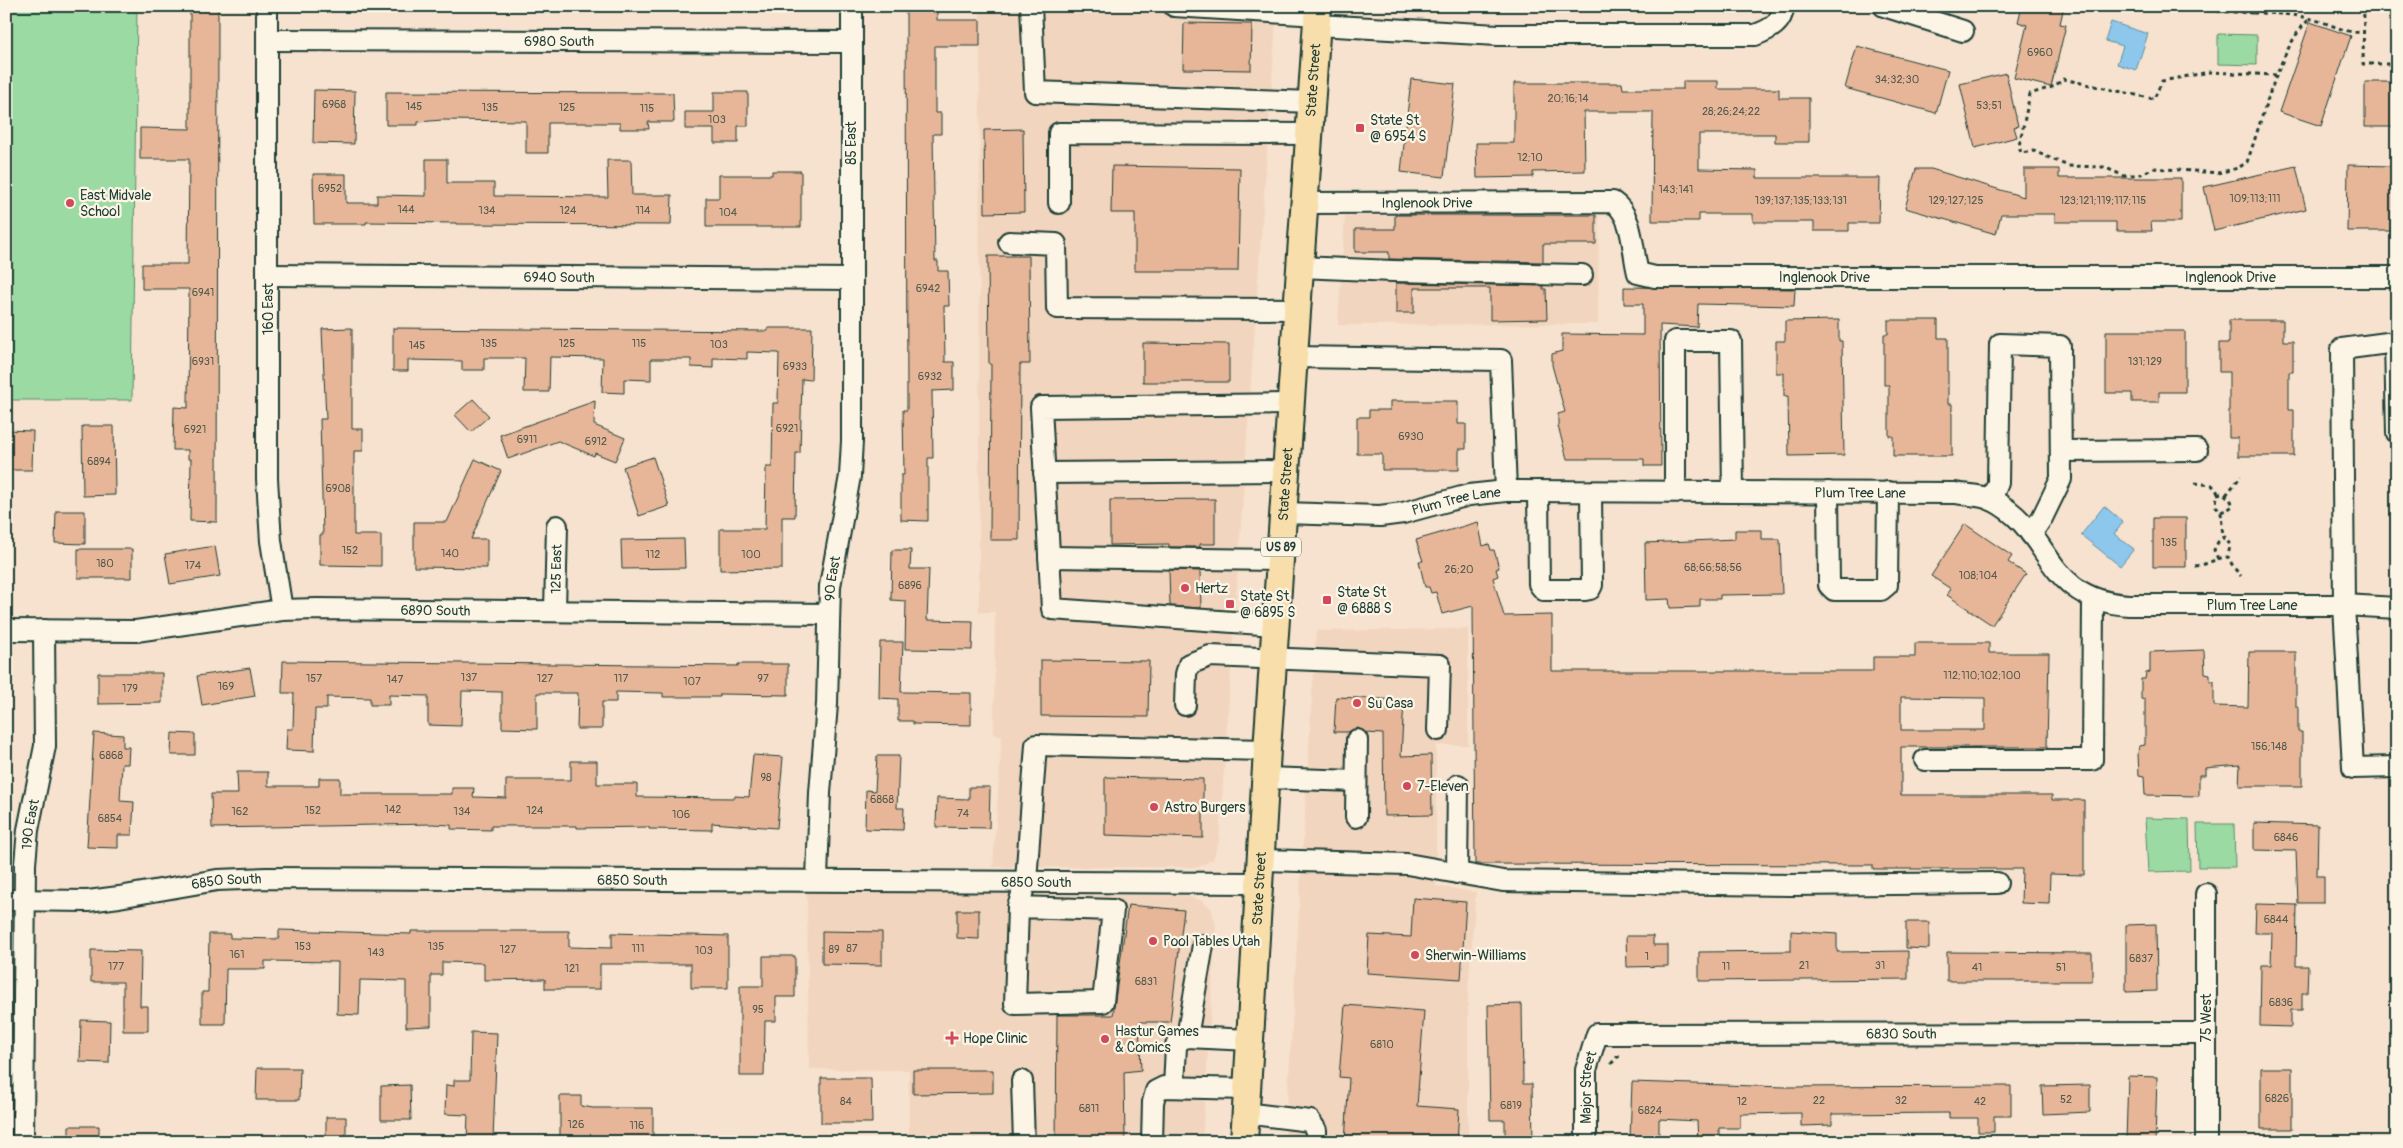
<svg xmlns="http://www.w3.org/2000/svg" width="2403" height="1148" font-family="Pangolin,sans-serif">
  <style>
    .built { fill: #f2d5be }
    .green { fill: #9bdaa3; stroke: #5d8c6c }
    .water { fill: #8dc7ec; stroke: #6190a2 }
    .building { fill: #e7b698; stroke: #1f3d34; fill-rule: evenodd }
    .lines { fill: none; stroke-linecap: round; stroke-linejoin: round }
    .minor-casing { stroke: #1f3d34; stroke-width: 24 }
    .major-casing { stroke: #1f3d34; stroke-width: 30 }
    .path { stroke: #1f3d34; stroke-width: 3; stroke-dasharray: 4 4; stroke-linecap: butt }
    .minor { stroke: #fcf5e5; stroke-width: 20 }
    .major { stroke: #f8deab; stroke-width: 26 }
    .poi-dot { fill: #d1495b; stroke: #fcf5e5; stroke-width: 2 }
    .labels { text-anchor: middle; stroke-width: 4.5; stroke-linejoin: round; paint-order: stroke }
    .number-label { font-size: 11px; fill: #515b4d }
    .shield { fill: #fcf5e5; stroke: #617469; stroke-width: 1 }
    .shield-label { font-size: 12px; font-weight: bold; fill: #1f3d34 }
    .street-label { font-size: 14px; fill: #1f3d34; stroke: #fcf5e5 }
    .poi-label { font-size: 14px; fill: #1f3d34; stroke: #fcf5e5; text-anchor: start }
  </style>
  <rect width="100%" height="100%" fill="#f6e2ce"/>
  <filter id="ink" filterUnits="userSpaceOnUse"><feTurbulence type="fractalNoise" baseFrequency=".02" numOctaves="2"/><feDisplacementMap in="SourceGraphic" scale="10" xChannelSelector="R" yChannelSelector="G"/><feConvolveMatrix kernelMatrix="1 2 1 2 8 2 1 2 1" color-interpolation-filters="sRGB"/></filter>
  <g filter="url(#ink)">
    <path class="built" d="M980,6H1277L1219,841L1213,859L1199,867H993L1002,736L994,734L995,612H979Z
      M1345,216H1599L1598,324L1338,325Z
      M1468,629V745H1436V886L1476,892L1468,991V1142H1285L1316,631Z
      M807,892L1186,896L1200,900L1211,908L1216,927L1202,1142H909V1070L809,1069Z"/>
    <path class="green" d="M6,6H137L132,400H6Z
      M2218,34L2257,35V65L2218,64Z
      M2145,818L2189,819L2190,871L2148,872Z
      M2197,824H2234L2235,867H2198Z"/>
    <path class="water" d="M2111,22L2148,34L2136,70L2117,64L2123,46L2105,41Z
      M2104,506L2123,522L2114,534L2134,549L2120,566L2081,535Z"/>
    <path class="building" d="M190,6H218L217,522L190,521L191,459H188V450H173L174,407L188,408L189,289H142V264H188L189,159H140V128L190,129Z
      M906,6H937V20H980V46H935V113H941V134H933L935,261H938V271H948L949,306H944L945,362H954V390L932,391L933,458H928V521L901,520V475H904L903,410H907Z
      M2022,6H2064L2060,24L2066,25L2051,87L2014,78L2027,25L2018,22Z
      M2310,22L2351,36L2321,126L2279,112Z
      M1184,23L1252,24L1251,70L1183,69Z
      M1857,46L1948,70L1936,113L1845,88Z
      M2006,73L2018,126L2014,127L2017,137L1975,148L1960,84Z
      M1411,79L1455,84L1444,177L1401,172Z
      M1683,81H1718V89H1779V98H1809V142H1775V134H1699V169L1757,170V178H1880L1879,223H1849V231H1814V222H1753V214H1699V221H1652L1653,112H1584L1585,171L1533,172V177L1477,178L1476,143H1514V83H1622L1623,89H1683Z
      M2365,82H2397V127H2365Z
      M314,90L355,91L354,144L313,143Z
      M386,92L673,93L674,122H648L649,129H620V123H548V153H526V121L442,120L418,122V125H386Z
      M714,92H748V126H738V143H714V129H685V112H714Z
      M1023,129L1024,212L985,213L984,130Z
      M426,159H447V183H494V196L608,197L607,160H631L632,195H672L671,225L456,224V223L366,222V224H314L313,174H346V203H377V195L426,196Z
      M2348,165L2394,166V231H2347Z
      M1112,166L1240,168L1238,271H1135V213H1111Z
      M2296,166L2306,209L2214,231L2204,187Z
      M1916,169H1931L2024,197V169H2059V178H2181V222H2151L2152,231H2116V222H2055V214H2001L1996,234L1905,208Z
      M772,171H801V227H706V198H719V175H772Z
      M1395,215H1596V244H1543V262L1389,259V252H1355V229H1395Z
      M988,256H1029L1030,364H1020L1019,540H990L991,364H989Z
      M1396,283L1543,286V289H1546L1547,319L1490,320V288H1414V313H1396Z
      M1624,287L1795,289L1794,306L1698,304L1697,327L1660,325L1661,466H1644V459H1567L1558,426V414L1565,412L1552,365V354L1562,351V334L1643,335V304H1624Z
      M1839,320V341H1842L1844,455L1789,456L1788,396H1784V373H1776V341H1785V321Z
      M1888,320H1938V338H1948V404H1952V456H1893V436H1889V385H1884V334H1888Z
      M2229,320H2283V341H2293V372H2289V410H2294V456H2238V438H2229V372H2219V343H2229Z
      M352,328V429H363V451H354V535H381V566L320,565V535H323L320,419H326L322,329Z
      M393,328L768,331V328H812L811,380L802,379L800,453H796L795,517H782V569L720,570V529H765L766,467H772L773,403H778L779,353L747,352V359L713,358V368L691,367V359H651V380L624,379V393L602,392L603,358L550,357L549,392H524L525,358H484V370H462V361L408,360V371H393Z
      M2106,331H2185V392H2159V402H2132V393H2106Z
      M1143,343L1229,344V382H1143Z
      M473,399L489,416L471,432L455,415Z
      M595,401L594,425L625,438L615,461L595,453L594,456L558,441L508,459L500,435Z
      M1390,401H1458V424H1466V449H1459V470H1382V454H1357V417H1369V410H1390Z
      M82,426H114L115,495L83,496Z
      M6,430L33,431L32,470H6Z
      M653,457L669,506L639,516L623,467Z
      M475,459L501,471L471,539H487V568L414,567V522H447Z
      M1215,499V544H1200V547H1169V544L1110,545V500Z
      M56,511H85V544L55,543Z
      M2153,518H2186V567H2153Z
      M1478,522L1483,546L1489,544L1491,550H1494L1499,568L1496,569L1498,576L1493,578L1504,616L1552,615V671H1873V657H1915V643H1989V653H2049L2047,747H1901V795H2052V800H2084V875L2050,874L2049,904L2021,903L2022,869H1873V865L1475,864L1473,606L1442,614L1436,592L1431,593L1429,587H1425L1419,561H1423L1416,540ZM1901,697L1985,698V730H1901Z
      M1965,524L2012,556L2008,562L2026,574L1992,625L1947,595L1951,589L1931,576Z
      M1735,530H1762V539H1780L1782,594L1720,595V599H1700V607L1670,608L1669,599L1646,600L1645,543L1735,539Z
      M684,539L685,568L622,569L621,540Z
      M215,546L220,576L170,584L165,554Z
      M78,549H132V578H78Z
      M892,550H911L910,569H929L927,620L973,621L972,650L905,649L906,601L891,600Z
      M1169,570L1200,571L1201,608L1170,606Z
      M880,642H903L901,692L971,693V725L913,724V721H898V699L879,698Z
      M2204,650L2205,673L2210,674V681H2214V706L2248,707L2249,652H2296V707H2298V732H2302V786H2239L2240,765L2205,768V775H2199V796L2145,795L2144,776L2139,775L2138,753L2139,746L2145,745V700L2141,699V679H2145L2146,673L2150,672V652Z
      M1041,660L1149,661L1148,717L1041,716Z
      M283,661L738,666V664H788V695L720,694V697H663V693L616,692V702H602V729H577L578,693H537V729L502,728V692L462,691L461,726L428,725V696L389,695V705H370V698L327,697V709H315L314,751L286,750L287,729H293L294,693H282Z
      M250,668L255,696L202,705L197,676Z
      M98,673H162V703L98,704Z
      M1336,697L1404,700L1401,756L1431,755L1432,815L1384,816L1383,734L1366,733L1358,728L1348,732H1334Z
      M94,733L123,735V747H129L128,764H122L120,801L134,802L132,835H118V848L87,847Z
      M172,733L195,734V755H171Z
      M753,755L783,757L777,828L712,823V830L649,829V827L577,828V826H491V830L451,829V825L432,824L212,828L211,794H238L237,772H268V786H319V778H340V794H452V788H474L473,797L506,798V780H571V761H597V784H637V797L735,798V796L749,797Z
      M877,756H899L897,808H904L903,830L865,829L866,790L875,791Z
      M1105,777L1203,779V838L1105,835Z
      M969,787H990L989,828L936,827L937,798L969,799Z
      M2254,823L2318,825L2317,876H2324V903H2298L2296,851L2254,850Z
      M1413,898L1466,902L1461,979L1367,973L1369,935L1411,937Z
      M2256,904L2297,905L2296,966H2308L2307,993H2302V1010H2291V1027L2260,1026L2261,965H2271L2272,933H2255Z
      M1128,905L1184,910L1170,1022H1139L1141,1070L1124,1072L1125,1142H1056L1057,1015H1113Z
      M957,910H979V939L957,938Z
      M1906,922H1929V949L1906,948Z
      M2156,924L2157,991L2126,992V925Z
      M279,930L411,934V931H569V947L612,948V933L728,936V988H691V964H600V989H545V979L484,980V963L442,962V975H431V1026L406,1027V981L360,980L359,1015L337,1014L338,962L265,961V969H226L225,1024H202V992H208L209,934H230V938L279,939Z
      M822,931L882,932V965L822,964Z
      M1791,931L1837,934V952L1908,951V979L1699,981V952L1791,951Z
      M1626,936H1653V945H1668V966L1627,967Z
      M91,950L141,951L140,1006H148V1031H123V982H91Z
      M1947,952L2092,953V981H1947Z
      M763,956H795V997H776V1021H765L764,1076H740V986H763Z
      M1522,1004L1523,1084H1532L1533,1142H1505V1120H1490L1488,1005Z
      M1345,1005L1424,1011L1417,1106L1459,1109L1457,1142H1345L1349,1078L1339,1077Z
      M81,1020L110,1021L109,1063L80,1062Z
      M471,1032L497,1033L493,1140H467L468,1115L445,1114L446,1085L454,1086V1080H470Z
      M257,1068H300L299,1100H256Z
      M2261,1068H2292V1129H2261Z
      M913,1070H993V1093L913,1094Z
      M2128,1076L2157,1077L2155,1142L2126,1141Z
      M821,1078H871L872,1123H821Z
      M1632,1082L1785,1087L2011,1086V1116H1994V1132H1978V1118H1949V1113L1832,1114V1125L1801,1126V1113L1740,1114V1128H1719V1142H1698L1697,1121L1659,1119V1140L1630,1139Z
      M410,1085L411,1120H381V1086Z
      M2090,1085V1112L2043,1114L2042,1086Z
      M560,1096H581V1106L593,1108H653V1142H560Z
      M326,1117H346V1137L326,1138Z
      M69,1126H99V1142H69Z"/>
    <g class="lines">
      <g class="minor-casing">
        <g id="minor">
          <path d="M267,6V479L271,541L282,610"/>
          <path d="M1031,6L1035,92L1312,102"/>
          <path d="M1174,6L1318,15"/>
          <path d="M1884,6L1963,31"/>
          <path d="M1317,25L1498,35H1755C1769,30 1783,23 1783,6"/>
          <path id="s1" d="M267,40L851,42"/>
          <path d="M1059,203V133L1309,134"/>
          <path id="s2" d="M1305,203L1613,202C1634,216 1632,251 1638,273L1655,277H2397"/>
          <path d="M1009,242L1056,244L1057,308L1297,309"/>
          <path d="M1300,267L1393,271L1582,275"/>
          <path id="s3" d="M268,275L852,279"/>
          <path d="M1294,357L1501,360L1506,491"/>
          <path d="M2397,433L2395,342L2342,349L2344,605L2353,768L2397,767"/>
          <path d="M2062,451L2197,450"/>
          <path d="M1044,473L1286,471"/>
          <path d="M1538,491L1539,584L1544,590H1585L1590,589L1592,585L1591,492"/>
          <path d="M1675,491V341H1731L1733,492"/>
          <path d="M1828,492L1829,585L1834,590H1881L1887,585L1888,492"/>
          <path d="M1991,500L1998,483L2000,344L2060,346L2061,479L2042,518L2031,534"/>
          <path id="s4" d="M1283,513L1380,516L1403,513L1469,495L1506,491L1955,493C1966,495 1982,495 1992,500C2054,531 2042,600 2129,605H2344L2397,608"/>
          <path d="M1049,557L1280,560"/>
          <path id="s5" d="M555,611L557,526"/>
          <path d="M1275,625L1052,609L1041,407L1291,404"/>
          <path id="s6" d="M6,630L136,631L282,610L317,609L828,614"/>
          <path d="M1185,705L1186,674L1189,664L1210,656L1440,665L1438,730"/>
          <path d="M1925,760H2092L2093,599"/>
          <path d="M1265,778L1356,781"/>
          <path d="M1356,817L1357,740"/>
          <path d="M1261,860L1407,864L1503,881L1790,885L1997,883"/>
          <path d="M1457,873L1458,785"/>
          <path id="s7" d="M817,879L820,793L827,704L830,586L850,476L852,441V6"/>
          <path d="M2206,894V1142"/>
          <path id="s8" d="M6,900L88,901L119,897L217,880L266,878L1259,883"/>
          <path d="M1018,907L1113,910L1103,1002L1015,1004L1018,907L1026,881L1036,745L1267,750"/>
          <path d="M1187,1037L1203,945"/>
          <path d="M1022,1081L1024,1142"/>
          <path d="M1174,1087L1176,1046L1180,1040L1187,1037L1250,1040"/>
          <path d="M1245,1113L1310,1121L1316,1130V1142"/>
          <path id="s9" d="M23,1142L25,864L28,830L45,746L44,630"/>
          <path d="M1152,1142L1153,1102L1156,1091L1164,1087L1247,1089"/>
          <path id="s10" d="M1586,1142V1070L1597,1034L2206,1033"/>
        </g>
      </g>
      <g class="major-casing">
        <g id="major">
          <path id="s11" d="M1244,1142L1267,750L1318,6"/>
        </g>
      </g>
      <path class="path" d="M2163,6V8L2253,13V6
        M2364,6L2363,64H2397
        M2253,13C2274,13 2295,14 2315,20C2332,24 2346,34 2364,32
        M2276,75L2210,72L2162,81L2154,99L2063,79L2055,86L2030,94L2019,146L2021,153L2034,151L2068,166L2104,167L2124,176L2141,174L2154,168L2218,173L2238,168L2247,162C2261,125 2280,43 2310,19
        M2195,483L2212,485L2219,494
        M2226,495L2241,476
        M2221,512L2230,508L2233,505L2230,499L2223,493L2217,494L2216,506L2221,512L2223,538
        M2218,559L2214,550L2218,542L2225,537L2230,545L2228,557
        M2195,566C2208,565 2217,557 2228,557L2234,568L2241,576
        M1611,1064L1617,1057L1623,1056"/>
      <use href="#minor" class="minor"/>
      <use href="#major" class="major"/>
    </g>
  </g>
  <g class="poi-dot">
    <rect x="1355" y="123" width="10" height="10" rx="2.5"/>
    <circle cx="70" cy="203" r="5"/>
    <circle cx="1185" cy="588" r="5"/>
    <rect x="1322" y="595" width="10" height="10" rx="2.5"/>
    <rect x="1225" y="599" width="10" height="10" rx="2.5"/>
    <circle cx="1357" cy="703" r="5"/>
    <circle cx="1407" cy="786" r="5"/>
    <circle cx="1154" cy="807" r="5"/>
    <circle cx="1153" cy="941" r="5"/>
    <circle cx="1415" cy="955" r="5"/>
    <path d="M949.5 1030.5h5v5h5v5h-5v5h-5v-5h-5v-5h5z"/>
    <circle cx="1105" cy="1039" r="5"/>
  </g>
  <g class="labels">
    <g class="number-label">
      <text x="2040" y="56">6960</text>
      <text x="1897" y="83">34;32;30</text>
      <text x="1568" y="102">20;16;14</text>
      <text x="334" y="108">6968</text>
      <text x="1989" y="109">53;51</text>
      <text x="414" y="110">145</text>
      <text x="490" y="111">135</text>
      <text x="567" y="111">125</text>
      <text x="647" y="112">115</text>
      <text x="1731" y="115">28;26;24;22</text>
      <text x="717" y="123">103</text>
      <text x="1530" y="161">12;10</text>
      <text x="330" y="192">6952</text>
      <text x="1676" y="193">143;141</text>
      <text x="2255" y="202">109;113;111</text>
      <text x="1801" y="204">139;137;135;133;131</text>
      <text x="1956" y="204">129;127;125</text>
      <text x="2103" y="204">123;121;119;117;115</text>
      <text x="406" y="213">144</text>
      <text x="487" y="214">134</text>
      <text x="568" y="214">124</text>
      <text x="643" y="214">114</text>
      <text x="728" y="216">104</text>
      <text x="928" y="292">6942</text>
      <text x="203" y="296">6941</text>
      <text x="489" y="347">135</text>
      <text x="567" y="347">125</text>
      <text x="639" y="347">115</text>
      <text x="719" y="348">103</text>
      <text x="417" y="349">145</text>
      <text x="203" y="365">6931</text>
      <text x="2145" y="365">131;129</text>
      <text x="795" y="370">6933</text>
      <text x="930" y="380">6932</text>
      <text x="787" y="432">6921</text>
      <text x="195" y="433">6921</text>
      <text x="1411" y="440">6930</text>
      <text x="527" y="443">6911</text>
      <text x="596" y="445">6912</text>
      <text x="99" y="465">6894</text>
      <text x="338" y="492">6908</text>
      <text x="2169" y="546">135</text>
      <text x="350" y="554">152</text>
      <text x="450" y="557">140</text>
      <text x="653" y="558">112</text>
      <text x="751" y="558">100</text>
      <text x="105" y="567">180</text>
      <text x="193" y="569">174</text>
      <text x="1713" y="571">68;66;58;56</text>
      <text x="1459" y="573">26;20</text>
      <text x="1978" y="579">108;104</text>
      <text x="910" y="589">6896</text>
      <text x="1982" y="679">112;110;102;100</text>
      <text x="469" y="681">137</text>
      <text x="314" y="682">157</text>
      <text x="545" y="682">127</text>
      <text x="621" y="682">117</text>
      <text x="763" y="682">97</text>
      <text x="395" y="683">147</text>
      <text x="692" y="685">107</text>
      <text x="226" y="690">169</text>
      <text x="130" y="692">179</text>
      <text x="2269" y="750">156;148</text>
      <text x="111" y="759">6868</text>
      <text x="766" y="781">98</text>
      <text x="882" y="803">6868</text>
      <text x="393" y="813">142</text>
      <text x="313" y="814">152</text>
      <text x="535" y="814">124</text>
      <text x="240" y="815">162</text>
      <text x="462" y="815">134</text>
      <text x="963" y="817">74</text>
      <text x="681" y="818">106</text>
      <text x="110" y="822">6854</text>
      <text x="2286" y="841">6846</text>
      <text x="2276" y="923">6844</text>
      <text x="303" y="950">153</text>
      <text x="436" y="950">135</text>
      <text x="638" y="952">111</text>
      <text x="852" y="952">87</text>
      <text x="508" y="953">127</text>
      <text x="834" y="953">89</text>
      <text x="704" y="954">103</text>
      <text x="376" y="956">143</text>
      <text x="237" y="958">161</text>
      <text x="1647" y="960">1</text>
      <text x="2141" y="962">6837</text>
      <text x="1804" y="969">21</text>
      <text x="1880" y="969">31</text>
      <text x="116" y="970">177</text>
      <text x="1726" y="970">11</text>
      <text x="1977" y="971">41</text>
      <text x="2061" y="971">51</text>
      <text x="572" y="972">121</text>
      <text x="1146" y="985">6831</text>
      <text x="2281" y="1006">6836</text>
      <text x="758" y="1013">95</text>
      <text x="1382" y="1048">6810</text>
      <text x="2277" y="1102">6826</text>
      <text x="2066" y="1103">52</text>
      <text x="1819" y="1104">22</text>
      <text x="1901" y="1104">32</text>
      <text x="846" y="1105">84</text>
      <text x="1742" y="1105">12</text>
      <text x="1980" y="1105">42</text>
      <text x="1511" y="1109">6819</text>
      <text x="1089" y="1112">6811</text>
      <text x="1650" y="1114">6824</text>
      <text x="576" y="1128">126</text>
      <text x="637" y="1129">116</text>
    </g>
    <rect class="shield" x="1261" y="537.5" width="40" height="19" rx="4"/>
    <g class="shield-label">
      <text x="1281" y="551">US 89</text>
    </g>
    <g class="street-label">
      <text dy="5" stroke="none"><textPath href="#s1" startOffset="292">6980 South</textPath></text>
      <text dy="5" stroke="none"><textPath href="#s11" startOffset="1064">State Street</textPath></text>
      <text transform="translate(851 143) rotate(-90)" y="5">85 East</text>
      <text dy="5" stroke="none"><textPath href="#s2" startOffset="122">Inglenook Drive</textPath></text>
      <text dy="5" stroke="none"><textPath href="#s2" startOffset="572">Inglenook Drive</textPath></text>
      <text dy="5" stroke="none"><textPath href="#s3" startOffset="291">6940 South</textPath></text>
      <text dy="5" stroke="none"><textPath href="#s2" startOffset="978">Inglenook Drive</textPath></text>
      <text transform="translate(268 309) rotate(-90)" y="5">160 East</text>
      <text dy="5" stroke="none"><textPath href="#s11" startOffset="659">State Street</textPath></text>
      <text dy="5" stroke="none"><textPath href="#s4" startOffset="580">Plum Tree Lane</textPath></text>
      <text dy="5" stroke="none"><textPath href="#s4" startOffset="175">Plum Tree Lane</textPath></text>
      <text dy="5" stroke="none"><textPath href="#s5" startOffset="42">125 East</textPath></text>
      <text dy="5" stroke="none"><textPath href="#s7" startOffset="301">90 East</textPath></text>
      <text dy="5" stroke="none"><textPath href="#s4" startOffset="1015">Plum Tree Lane</textPath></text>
      <text dy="5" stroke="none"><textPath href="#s6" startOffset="431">6890 South</textPath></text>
      <text dy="5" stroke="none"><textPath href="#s9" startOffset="318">190 East</textPath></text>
      <text dy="5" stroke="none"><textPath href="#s8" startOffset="628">6850 South</textPath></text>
      <text dy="5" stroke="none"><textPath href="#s8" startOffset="222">6850 South</textPath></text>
      <text dy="5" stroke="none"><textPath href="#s8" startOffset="1032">6850 South</textPath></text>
      <text dy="5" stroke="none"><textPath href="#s11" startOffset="254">State Street</textPath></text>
      <text transform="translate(2206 1018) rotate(-90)" y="5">75 West</text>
      <text dy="5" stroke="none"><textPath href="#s10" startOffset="414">6830 South</textPath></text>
      <text dy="5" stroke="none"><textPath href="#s10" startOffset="55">Major Street</textPath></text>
    </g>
    <g class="poi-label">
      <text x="1370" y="125">State St<tspan x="1370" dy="16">@ 6954 S</tspan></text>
      <text x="80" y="200">East Midvale<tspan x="80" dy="16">School</tspan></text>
      <text x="1195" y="593">Hertz</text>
      <text x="1337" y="597">State St<tspan x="1337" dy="16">@ 6888 S</tspan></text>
      <text x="1240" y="601">State St<tspan x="1240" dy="16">@ 6895 S</tspan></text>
      <text x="1367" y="708">Su Casa</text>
      <text x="1417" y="791">7-Eleven</text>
      <text x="1164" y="812">Astro Burgers</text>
      <text x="1163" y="946">Pool Tables Utah</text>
      <text x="1425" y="960">Sherwin-Williams</text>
      <text x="1115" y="1036">Hastur Games<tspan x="1115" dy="16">&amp; Comics</tspan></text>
      <text x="963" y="1043">Hope Clinic</text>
    </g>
  </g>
  <rect width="2403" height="1148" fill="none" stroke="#fcf5e5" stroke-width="25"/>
  <rect x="12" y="12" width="2378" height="1123" fill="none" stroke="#1f3d34" stroke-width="2" filter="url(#ink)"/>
</svg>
